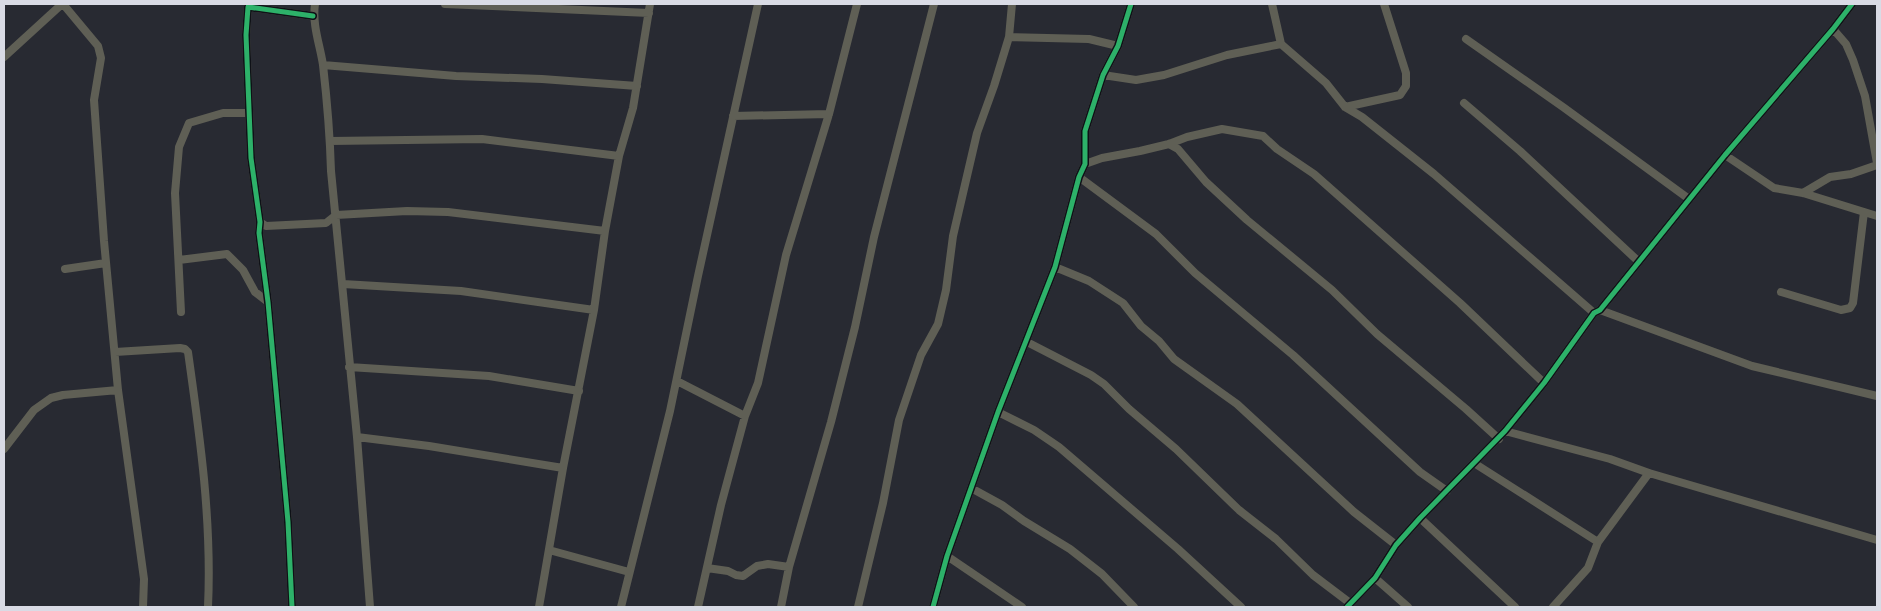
<svg xmlns="http://www.w3.org/2000/svg" width="1881" height="611" font-family="'Space Grotesk',sans-serif">
  <style>
    .lines { fill: none; stroke-linecap: round; stroke-linejoin: round }
    .minor { stroke: #5f5f55; stroke-width: 8 }
    .cycleway-casing { stroke: #0f1117; stroke-width: 8 }
    .cycleway { stroke: #2db169; stroke-width: 5 }
  </style>
  <rect width="100%" height="100%" fill="#282a32"/>
  <g class="lines">
    <path class="minor" d="M63,4L98,46L101,58L94,100L104,241L118,390L144,579L143,607
      M315,4C312,25 320,45 323,65C327,100 330,136 331,171L357,437L370,607
      M445,4L649,13
      M1833,29L1846,44L1853,60L1865,96L1877,163
      M1009,37L1089,39L1118,46
      M1466,39L1563,107L1689,199
      M1281,44L1326,83L1345,107L1362,117L1434,174L1594,313
      M4,57L62,4
      M323,65L456,76L542,79L637,86
      M1103,75L1136,80L1164,75L1227,55L1281,44L1272,4
      M1464,103L1520,151L1638,261
      M1345,107L1400,95L1406,86V73L1384,4
      M733,116L829,114
      M330,141L482,139L619,156
      M1169,144L1178,149L1206,182L1247,220L1332,290L1377,334L1466,409L1499,439
      M1725,155L1774,188L1803,193L1877,216
      M1085,164L1102,158L1140,151L1169,144L1187,137L1222,129L1263,136L1277,149L1314,174L1460,303L1544,383
      M1079,177L1156,234L1195,273L1293,355L1420,472L1447,491
      M1803,193L1830,177L1851,174L1877,165
      M260,222L266,226L326,223L336,215L407,211L448,212L605,231
      M179,260L227,254L243,270L255,292L268,302
      M1055,267L1089,281L1123,303L1141,326L1159,341L1174,359L1237,404L1354,512L1396,545
      M65,269L106,263
      M343,284L461,291L594,310
      M1781,292L1841,310L1850,308L1853,303L1864,212
      M1600,310L1752,366L1877,396
      M181,312L175,193L179,147L189,123L223,113H249
      M1027,342L1091,375L1104,384L1129,409L1176,449L1239,510L1276,539L1313,575L1350,603
      M115,352L180,348L185,349L188,352C200,437 212,521 208,607
      M349,367L489,376L579,391
      M677,381L745,416
      M998,412L1034,430L1059,447L1178,549L1241,607
      M1505,431L1610,459L1649,473L1877,540
      M357,437L429,446L563,468
      M4,449L34,410L51,398L63,395L118,390
      M1474,463L1598,542
      M971,488L1002,505L1024,521L1070,549L1102,574L1134,607
      M1420,518L1515,607
      M549,550L629,572
      M947,556L1022,607
      M707,568L728,571L736,575L743,576L757,566L768,564L789,567
      M1375,578L1408,607
      M292,607L288,522L268,302L259,233L260,222L251,158L246,35L248,7L313,16
      M539,607L563,468L594,310L605,231L619,156L633,108L650,4
      M621,607L670,411L698,276L758,4
      M698,607L721,505L745,416L758,383L786,255L829,114L857,4
      M781,607L789,567L831,422L855,327L874,237L934,4
      M858,607L883,503L899,420L921,355L938,324L946,290L953,236L977,133L994,86L1009,37L1012,4
      M933,607L947,556L998,412L1055,267L1079,177L1085,164V131L1103,75L1118,46L1131,4
      M1347,607L1375,578L1396,545L1420,518L1505,431L1544,383L1594,313L1600,310L1725,155L1833,29L1852,4
      M1553,607L1588,568L1598,542L1649,473"/>
    <g class="cycleway-casing">
      <path id="cycleway" d="M292,607L288,522L268,302L259,233L260,222L251,158L246,35L248,7L313,16
        M933,607L947,556L998,412L1055,267L1079,177L1085,164V131L1103,75L1118,46L1131,4
        M1347,607L1375,578L1396,545L1420,518L1505,431L1544,383L1594,313L1600,310L1725,155L1833,29L1852,4"/>
    </g>
    <use href="#cycleway" class="cycleway"/>
  </g>
  <rect width="1881" height="611" fill="none" stroke="#d9dbe5" stroke-width="10"/>
</svg>
